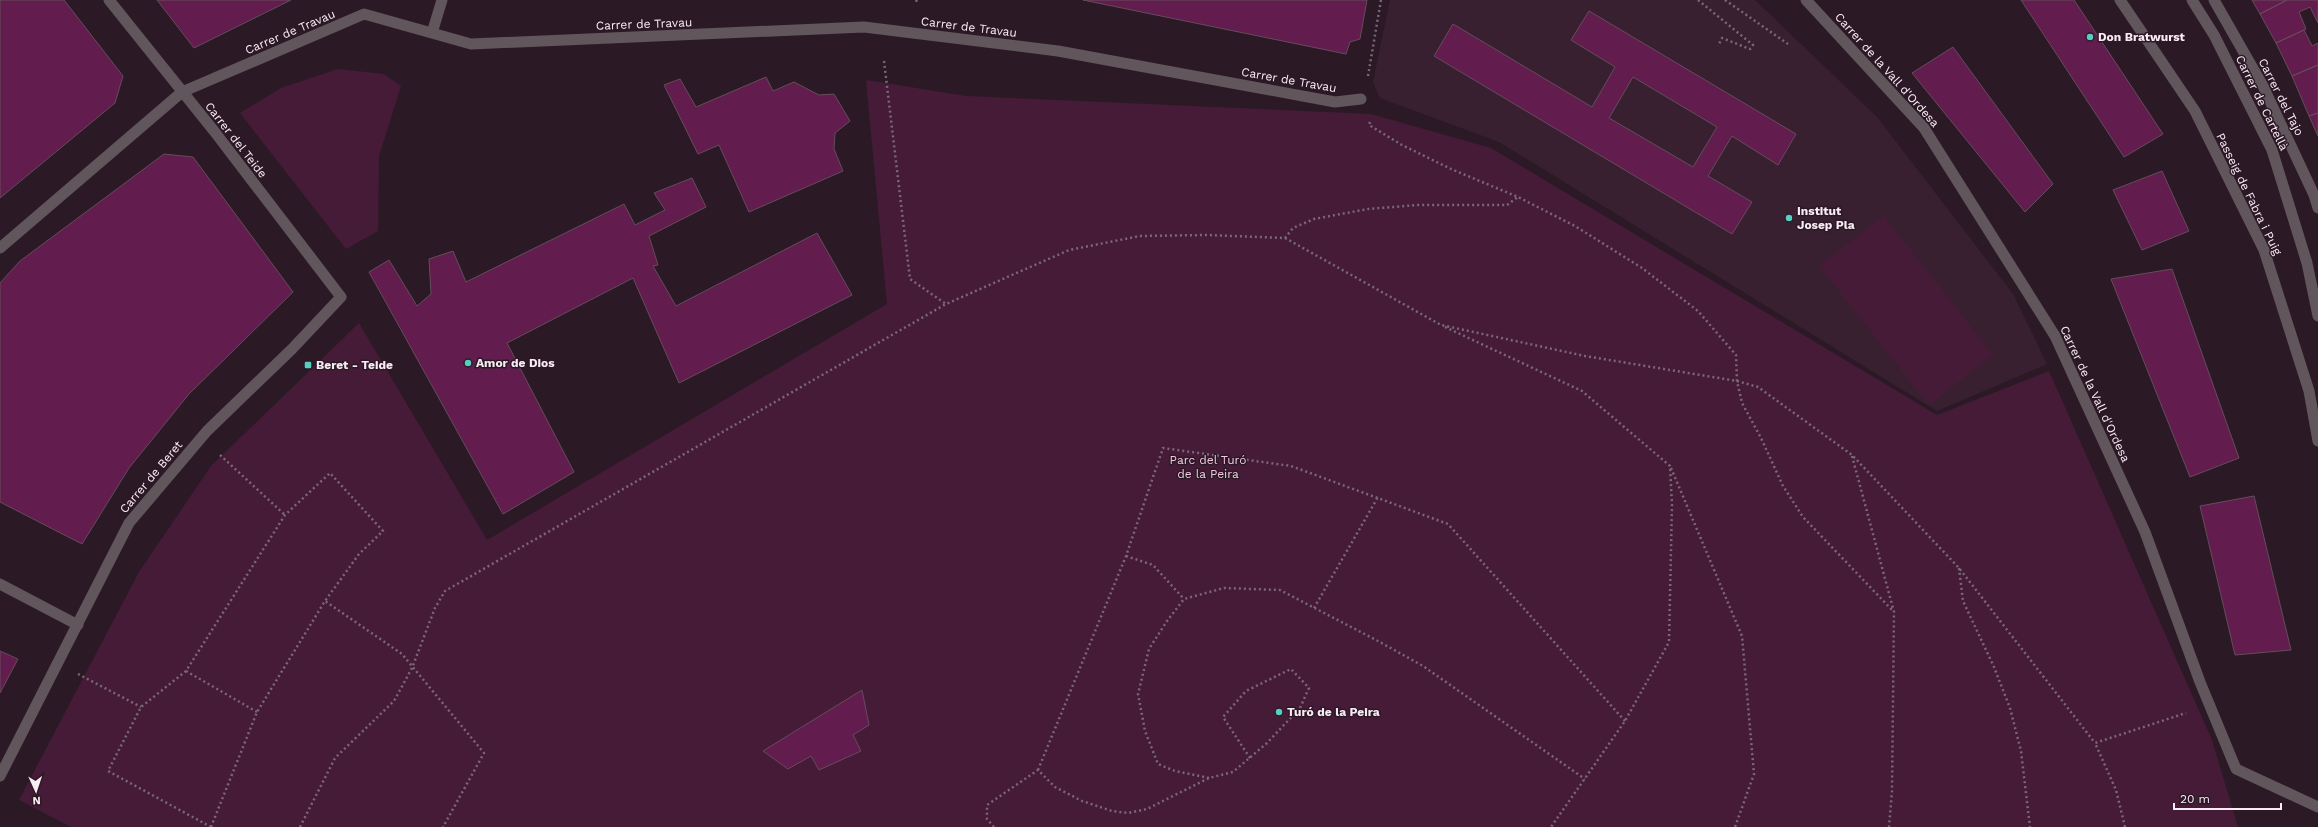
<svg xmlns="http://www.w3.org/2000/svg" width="2318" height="827" font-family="'Work Sans',sans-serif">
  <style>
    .built { fill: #392031 }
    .green { fill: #461b38 }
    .building { fill: #621c4e; stroke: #644d5b; fill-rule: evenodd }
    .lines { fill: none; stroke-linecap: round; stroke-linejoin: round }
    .path { stroke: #7a6974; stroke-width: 2.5; stroke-dasharray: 2 3; stroke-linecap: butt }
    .minor { stroke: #60565c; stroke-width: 11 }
    .tertiary { stroke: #60565c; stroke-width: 11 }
    .poi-dot { fill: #57cec2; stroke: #2c1926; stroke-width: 1.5 }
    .labels { text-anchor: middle; stroke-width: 3; stroke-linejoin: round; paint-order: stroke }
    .street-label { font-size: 12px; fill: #f9ebf4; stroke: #2c1926 }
    .poi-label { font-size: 12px; font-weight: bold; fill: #f9ebf4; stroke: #2c1926; text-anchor: start }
    .park-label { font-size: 12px; fill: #f2c8e2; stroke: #2c1926 }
  </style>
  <rect width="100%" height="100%" fill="#2c1926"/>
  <path class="built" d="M1390,0H1755L1877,117L2013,294L2047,364L1937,411L1499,142L1380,98L1373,82Z"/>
  <path class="green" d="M338,69L384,74L401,86L379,156L378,231L346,249L240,113L281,88Z
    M866,80L966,96L1371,114L1491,148L1937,415L2049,371L2212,740L2238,827H71L19,800L139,572L211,466L359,323L487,540L887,304Z
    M1884,216L1993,355L1929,405L1819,266Z"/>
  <path class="building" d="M0,0H64L123,76L115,103L0,198Z
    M157,0H291L194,48Z
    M1083,0H1367L1360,39L1350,42L1346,54Z
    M2021,0H2074L2163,134L2124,157Z
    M2252,0H2287L2260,14Z
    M2287,0H2318V23L2310,7L2299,12L2306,29L2276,43L2260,14Z
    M1589,11L1796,134L1778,165L1732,136L1708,176L1752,202L1732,234L1434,56L1453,24L1592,107L1615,67L1571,40ZM1633,77L1717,127L1693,167L1609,118Z
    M2304,30L2312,46L2318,43V65L2292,76L2276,43Z
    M1953,47L2053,184L2025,212L1912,73Z
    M2318,65V113L2309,116L2292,76Z
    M766,77L773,91L794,82L819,95L834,94L850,121L835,133L834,149L843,171L749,212L719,145L698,154L664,85L680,79L696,107Z
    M2318,113V136L2309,116Z
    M164,154L193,157L293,292L189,394L129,468L82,544L0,502V283L20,261Z
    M2162,171L2189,231L2142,250L2113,190Z
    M692,178L706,207L649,236L658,265L653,266L676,306L817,233L852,295L679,383L633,278L507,343L574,472L503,514L369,272L389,260L417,306L431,294L429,259L453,251L466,282L624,204L635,225L665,210L654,193Z
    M2172,269L2239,458L2190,477L2111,279Z
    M2254,496L2291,650L2235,655L2200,506Z
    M0,651L18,659L0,693Z
    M862,690L869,725L853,735L861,751L819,770L811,756L788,769L763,751Z"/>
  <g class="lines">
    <path class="path" d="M916,0L918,4
      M1698,0L1753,45L1750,49L1722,38L1718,46
      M1725,0L1788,44
      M884,61L910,279L946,304
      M1368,76L1381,0
      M1370,122L1369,125L1402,145L1451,169L1518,197L1575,226L1642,268L1698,311L1736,355L1737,381L1742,403L1761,438L1783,486L1803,517L1894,612
      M1285,238L1441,325L1585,356L1737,381L1758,387L1852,455L1959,568L2095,743
      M1445,327L1582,391L1670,466L1672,505L1669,642L1625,721L1551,827
      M220,455L285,515
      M1852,456L1894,612L1892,791L1889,827
      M1671,468L1742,636L1754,774L1735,827
      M1126,556L1153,565L1184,599
      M1959,568L1963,601L1994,667L2010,708L2021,751L2030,827
      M1314,608L1378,497
      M186,671L257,712
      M78,674L141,707
      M1038,770L1126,556L1163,448L1291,466L1448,524L1625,721
      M1209,778L1175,771L1158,764L1145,731L1138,694L1149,649L1167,621L1184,599L1224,588L1280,590L1378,641L1423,666L1585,779
      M211,827L108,771L141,707L186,671L285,515L330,473L383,531L359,554L325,601
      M211,827L257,712L325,601L402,654L484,753L443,827
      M300,827L335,758L394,701L412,668L435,608L445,591L946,304L1069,250L1140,236L1207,235L1285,238L1293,228L1314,219L1368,209L1418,205H1507L1518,197
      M994,827L987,819V805L1038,770L1055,787L1082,801L1112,811L1128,813L1147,809L1209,778L1233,772L1267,743L1300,708L1309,688L1291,669L1246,691L1223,717L1250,758
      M2125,827L2116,790L2095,743L2186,713"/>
    <path class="minor" d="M1806,0L1924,128L2055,336L2145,532L2200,682L2236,769L2318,807
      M2192,0L2214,35L2272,150L2307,263L2318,316
      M2214,0L2263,86L2314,195L2318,208
      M432,33L442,0
      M0,248L182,92L364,14L471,44L864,27L1058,51L1335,102L1361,99
      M0,584L78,625
      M0,776L129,523L207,431L292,349L341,297L214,131L109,0"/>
    <path class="tertiary" d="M2120,0L2195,111L2264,250L2309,391L2318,441"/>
  </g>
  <g class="poi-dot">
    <circle cx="2090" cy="37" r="4"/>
    <circle cx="1789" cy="218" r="4"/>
    <circle cx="468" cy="363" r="4"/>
    <rect x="304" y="361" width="8" height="8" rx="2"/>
    <circle cx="1279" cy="712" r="4"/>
  </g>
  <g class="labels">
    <g class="street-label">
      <text transform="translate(644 24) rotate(-2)" y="4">Carrer de Travau</text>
      <text transform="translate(969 27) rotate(7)" y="4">Carrer de Travau</text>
      <text transform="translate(290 32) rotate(-23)" y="4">Carrer de Travau</text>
      <text transform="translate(1887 70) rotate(48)" y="4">Carrer de la Vall d'Ordesa</text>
      <text transform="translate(1289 80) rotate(10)" y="4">Carrer de Travau</text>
      <text transform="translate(2281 97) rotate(63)" y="4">Carrer del Tajo</text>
      <text transform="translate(2262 103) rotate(64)" y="4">Carrer de Cartellà</text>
      <text transform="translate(236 140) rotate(52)" y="4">Carrer del Teide</text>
      <text transform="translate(2249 194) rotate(64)" y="4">Passeig de Fabra i Puig</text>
      <text transform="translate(2095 394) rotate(65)" y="4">Carrer de la Vall d'Ordesa</text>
      <text transform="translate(151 477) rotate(-50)" y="4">Carrer de Beret</text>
    </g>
    <g class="poi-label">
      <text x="2098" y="41">Don Bratwurst</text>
      <text x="1797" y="215">Institut<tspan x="1797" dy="14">Josep Pla</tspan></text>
      <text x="476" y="367">Amor de Dios</text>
      <text x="316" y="369">Beret - Teide</text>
      <text x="1287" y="716">Turó de la Peira</text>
    </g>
    <g class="park-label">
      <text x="1208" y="464">Parc del Turó<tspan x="1208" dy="14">de la Peira</tspan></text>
    </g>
  </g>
  <g transform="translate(36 791) rotate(177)" stroke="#2c1926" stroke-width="3" paint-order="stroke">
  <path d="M0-3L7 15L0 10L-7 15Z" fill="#f9ebf4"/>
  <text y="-6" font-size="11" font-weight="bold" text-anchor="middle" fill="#f9ebf4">N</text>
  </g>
  <path d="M2174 803v6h107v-6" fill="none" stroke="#f9ebf4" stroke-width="2"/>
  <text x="2180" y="803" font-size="12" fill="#f9ebf4" stroke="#2c1926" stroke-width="3" paint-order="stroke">20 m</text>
</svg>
